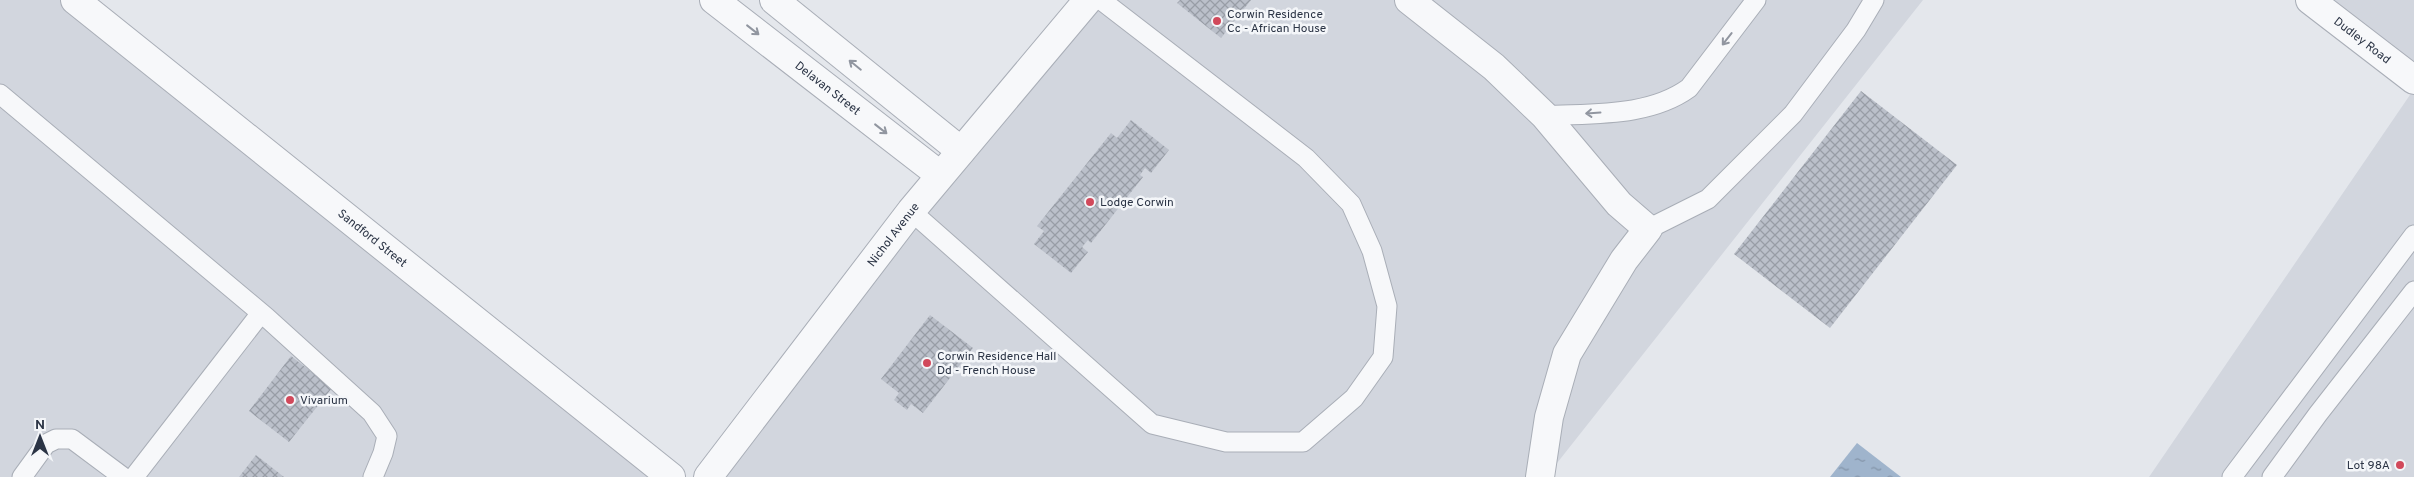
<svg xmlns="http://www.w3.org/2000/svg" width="2414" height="477" font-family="Overpass,sans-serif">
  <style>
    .built { fill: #d2d6de }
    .water { fill: url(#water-ripples) }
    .building { fill: url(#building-cross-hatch) }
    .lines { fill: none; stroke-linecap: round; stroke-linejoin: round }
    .lane-casing { stroke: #a9aeb7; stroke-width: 21 }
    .street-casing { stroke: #a9aeb7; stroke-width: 30 }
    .lane { stroke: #f7f8fa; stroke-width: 19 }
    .street { stroke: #f7f8fa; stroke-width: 28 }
    .oneway { stroke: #9196a0 }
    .poi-dot { fill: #d1495b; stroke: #f4f6f9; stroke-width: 2 }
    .labels { text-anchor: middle; stroke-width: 5; stroke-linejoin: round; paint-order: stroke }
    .poi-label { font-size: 12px; fill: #2b3445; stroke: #f4f6f9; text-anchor: start }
    .street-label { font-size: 12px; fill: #2b3445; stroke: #f4f6f9 }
  </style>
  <defs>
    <pattern id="water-ripples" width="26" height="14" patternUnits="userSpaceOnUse" patternTransform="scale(1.25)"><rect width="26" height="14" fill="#9fb4cc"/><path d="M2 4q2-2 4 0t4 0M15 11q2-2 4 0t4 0" fill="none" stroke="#8293a7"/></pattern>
    <pattern id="building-cross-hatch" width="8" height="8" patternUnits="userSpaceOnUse" patternTransform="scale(1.25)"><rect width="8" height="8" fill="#bbc0ca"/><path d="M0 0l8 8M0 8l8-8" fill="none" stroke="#989da6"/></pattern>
  </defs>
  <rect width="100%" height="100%" fill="#e4e7ec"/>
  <path class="built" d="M0,0H75L671,477H0Z
    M1087,0H1923L1546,477H709Z
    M2310,0H2414V80Z
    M2414,89V477H2149Z"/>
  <path class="water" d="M1857,443L1901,477H1830Z"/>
  <path class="building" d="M1180,0H1251L1221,38L1177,3Z
    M1861,91L1957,165L1830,328L1734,254Z
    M1131,120L1169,150L1151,173L1145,168L1140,175L1143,177L1091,243L1088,240L1082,247L1088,252L1071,273L1034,244L1044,231L1037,226L1111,133L1117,138Z
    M930,315L973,348L923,413L911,404L907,410L894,400L899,393L881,379Z
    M291,356L332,388L289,442L249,411Z
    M256,455L284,477H239Z"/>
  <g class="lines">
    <g class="lane-casing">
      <path id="lane" d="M0,94L266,317L372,413L387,436L383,453L373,477
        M1545,116C1593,113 1649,117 1689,88L1756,0
        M911,211L1152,424L1226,442H1303L1354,398L1383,357L1387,306L1372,251L1351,204L1306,158L1101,0
        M1648,229L1708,199L1793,114L1856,30L1874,0
        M22,477L46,444L56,439H72L123,477
        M134,477L261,313
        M2232,477L2414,235
        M2272,477L2318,414L2414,291"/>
    </g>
    <g class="street-casing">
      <g id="street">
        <path id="s1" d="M75,0L671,477"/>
        <path id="s2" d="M714,0L940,175"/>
        <path d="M774,0L961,151"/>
        <path d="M1409,0L1494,67L1545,116L1619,204L1648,229L1624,260L1567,354L1549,417L1540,477"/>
        <path id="s3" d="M2310,0L2414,80"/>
        <path id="s4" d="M708,477L911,211L1088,0"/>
      </g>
    </g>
    <use href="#lane" class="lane"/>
    <use href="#street" class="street"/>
  </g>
  <defs><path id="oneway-shaft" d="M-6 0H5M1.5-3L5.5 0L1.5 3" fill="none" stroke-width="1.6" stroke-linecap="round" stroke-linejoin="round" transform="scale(1.25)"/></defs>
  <g class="oneway">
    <use href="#oneway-shaft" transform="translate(753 30) rotate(38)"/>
    <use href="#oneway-shaft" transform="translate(1727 39) rotate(128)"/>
    <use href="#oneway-shaft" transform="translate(855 65) rotate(-141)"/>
    <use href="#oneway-shaft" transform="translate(1593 113) rotate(176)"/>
    <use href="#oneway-shaft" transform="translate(881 129) rotate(38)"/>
  </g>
  <g class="poi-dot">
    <circle cx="1217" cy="21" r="5"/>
    <circle cx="1090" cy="202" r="5"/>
    <circle cx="927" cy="363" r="5"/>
    <circle cx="290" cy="400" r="5"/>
    <circle cx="2400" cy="465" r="5"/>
  </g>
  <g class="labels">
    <g class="poi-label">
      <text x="1227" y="18">Corwin Residence<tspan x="1227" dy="14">Cc - African House</tspan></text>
      <text x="1100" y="206">Lodge Corwin</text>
      <text x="937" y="360">Corwin Residence Hall<tspan x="937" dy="14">Dd - French House</tspan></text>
      <text x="300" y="404">Vivarium</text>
      <text x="2390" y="469" text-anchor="end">Lot 98A</text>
    </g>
    <g class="street-label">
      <text dy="4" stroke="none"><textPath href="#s3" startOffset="66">Dudley Road</textPath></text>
      <text dy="4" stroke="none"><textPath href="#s2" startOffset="144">Delavan Street</textPath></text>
      <text dy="4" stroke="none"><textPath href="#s4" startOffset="305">Nichol Avenue</textPath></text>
      <text dy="4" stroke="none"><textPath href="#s1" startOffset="381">Sandford Street</textPath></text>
    </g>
  </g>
  <g transform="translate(40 437)" stroke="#f4f6f9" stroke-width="4" paint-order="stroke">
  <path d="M0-4L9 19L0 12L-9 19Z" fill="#2b3445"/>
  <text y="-8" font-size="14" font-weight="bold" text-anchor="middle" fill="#2b3445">N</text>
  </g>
</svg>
